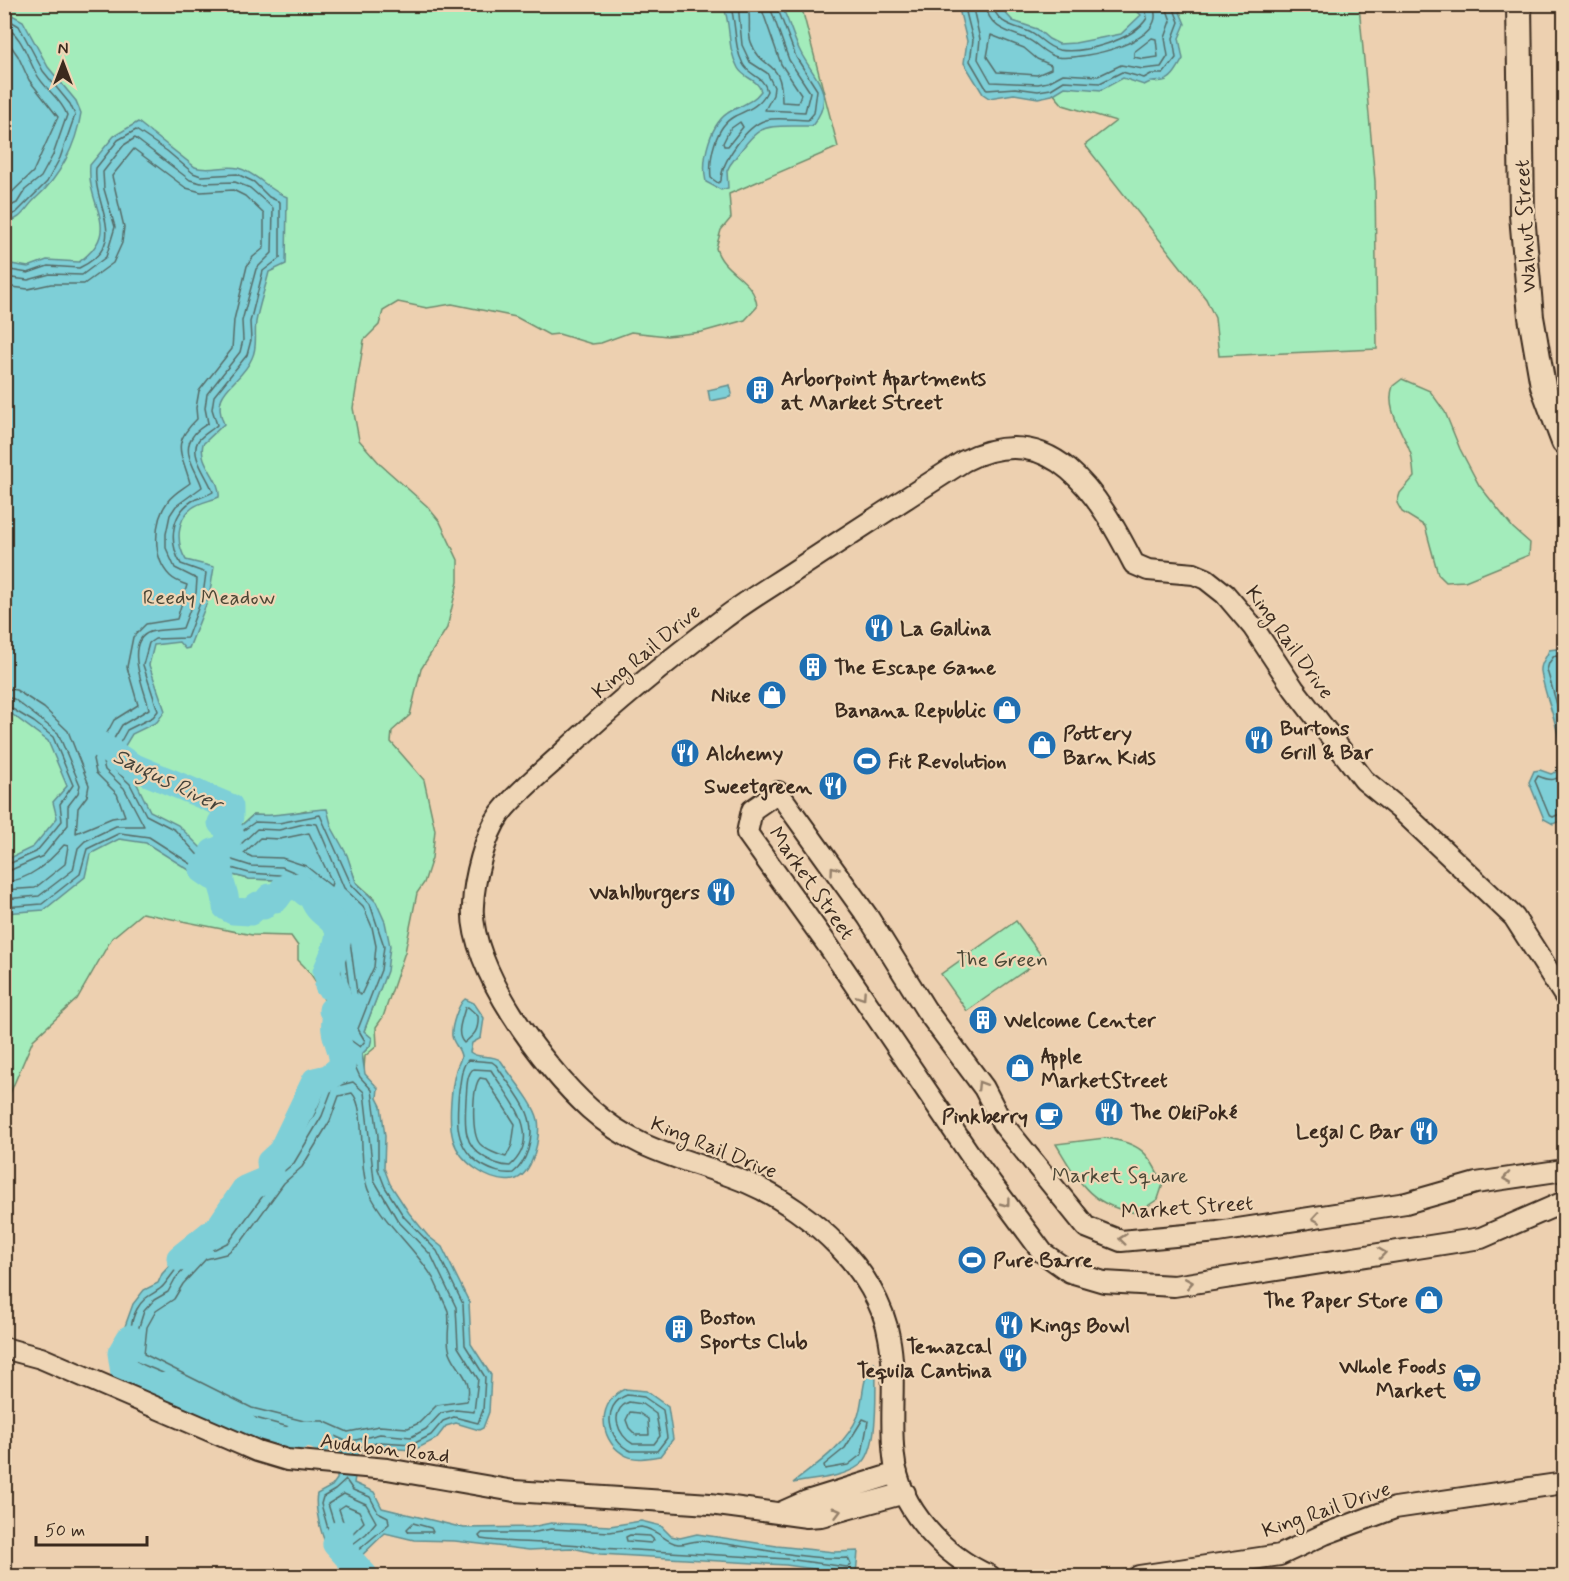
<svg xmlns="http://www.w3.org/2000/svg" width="1569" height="1581" font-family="Mynerve,sans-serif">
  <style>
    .green { fill: #a3ecbb; stroke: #6f8b6c; stroke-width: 1.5 }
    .water { fill: #7ecfd7; stroke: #638d8d; stroke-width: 1.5 }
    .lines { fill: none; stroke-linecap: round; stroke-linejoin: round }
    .shore { stroke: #566c68; stroke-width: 1.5 }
    .river { stroke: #7ecfd7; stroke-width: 27 }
    .minor-casing { stroke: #3b2a1e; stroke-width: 24 }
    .major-casing { stroke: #3b2a1e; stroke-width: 28 }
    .minor { stroke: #efd6b6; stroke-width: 20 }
    .major { stroke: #efd6b6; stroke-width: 24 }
    .oneway { stroke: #95806a }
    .labels { text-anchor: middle; stroke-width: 4.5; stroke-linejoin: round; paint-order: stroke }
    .street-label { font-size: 21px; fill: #3b2a1e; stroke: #efd6b6 }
    .poi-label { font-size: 21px; font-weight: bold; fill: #3b2a1e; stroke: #efd6b6; text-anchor: start }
    .park-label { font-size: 21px; fill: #4b4736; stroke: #efd6b6 }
    .water-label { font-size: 22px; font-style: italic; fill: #45433a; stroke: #efd6b6 }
  </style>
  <rect width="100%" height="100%" fill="#edd0b0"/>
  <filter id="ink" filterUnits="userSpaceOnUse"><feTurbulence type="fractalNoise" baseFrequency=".0167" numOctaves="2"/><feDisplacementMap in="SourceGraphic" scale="12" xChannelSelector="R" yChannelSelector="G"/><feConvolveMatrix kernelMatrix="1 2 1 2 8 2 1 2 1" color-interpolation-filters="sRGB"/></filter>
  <g filter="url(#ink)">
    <path class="green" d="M5,5H801L838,147L729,194L731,218L721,230L716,248C723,274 755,278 757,307L745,320L702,332L667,336L631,332L601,343L592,344L559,334L549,335L516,317L452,304L427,308L398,302L383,311L379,325L364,340L353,408L359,440L381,465L427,506L440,522L458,560V582L447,628L421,669L410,715L392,731L391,742L424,780L435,830L432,858L424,883L417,893L405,952L383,1017L376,1027L377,1046L365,1056L364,1069L362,1054L370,1046L364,1031L381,986L374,898L356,882L352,871L306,810L278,817L253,815L208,855L163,852L190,870L217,871L249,879L278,880L298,887L336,931L344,996L338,1040L352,1048L345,1070L342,1073L345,1063L340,1047L328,1044C331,1011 323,983 298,960V946L291,936L252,935L142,913L112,938L77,999L33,1040L5,1105Z
      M979,5H1359L1375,181L1377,349L1219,356L1215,318L1206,299L1085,145L1116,121L1063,105Z
      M1402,379L1430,391L1445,412L1460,449L1479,485L1513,528L1530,543L1529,555L1465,581L1446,582L1438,574L1425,526L1402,512L1397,503L1400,493L1414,477C1413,468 1413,457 1409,449C1401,429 1385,408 1393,386Z
      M1016,921L1043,958L967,1011L941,974Z
      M1105,1138C1141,1143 1148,1152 1163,1184L1158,1199L1137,1213C1090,1206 1079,1182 1056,1144Z"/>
    <path class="water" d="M5,5L10,14L23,21L48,67L76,101L81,113C76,145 60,177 36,198C24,209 23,220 5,222Z
      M723,5H781C789,20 793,38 801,53C816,81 837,94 812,126C759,127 763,120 730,165L727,171L728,188L721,190L706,182C701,160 710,122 731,111C742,105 753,102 761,91C757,78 744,79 738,68C726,46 732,26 723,5Z
      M958,5H998L1013,21L1037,29L1049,39L1059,44L1075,43L1121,34L1141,15C1133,6 1115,10 1103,5H1177L1185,24L1179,38L1183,59C1178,67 1173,79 1163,81C1154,83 1152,80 1144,85L1123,78L1101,90L1065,87L1052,95L1038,98L1014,94L989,98L983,94L964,63L967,41Z
      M138,122L195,167C208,172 224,165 238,168C257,173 268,190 287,197L286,264L269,272C265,289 259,305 256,322C254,334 258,346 252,358C240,386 209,389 224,424L203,444C198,464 221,478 219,497C210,501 200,502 192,508C176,520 176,544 186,560L214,567L209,597L189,648L185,649L179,642L154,645L149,665L165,711L157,722L132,734L115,762L135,780L150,811L178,825L208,855L253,815C280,817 301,810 327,809L332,828L347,855L356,882L376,902L385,922L390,946L387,971L364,1031L372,1038L370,1046L362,1054L365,1074L378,1088L377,1098L381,1106L385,1136L384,1168L390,1184L409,1213L428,1236L442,1247L469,1302L471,1344L491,1375L489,1412L483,1428L479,1430L456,1423L446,1426L436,1439L414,1450L381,1448L359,1452L354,1483L374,1492L382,1508L464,1528L531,1527L551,1523L610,1526L641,1521L661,1526L671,1536L680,1538L697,1534L777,1546L834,1552L858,1551L856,1575L786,1565L600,1554L572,1548L529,1550L455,1541L414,1540L385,1533L359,1558L342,1565C326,1561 313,1509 317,1494L332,1486L337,1479L338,1451L327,1450L318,1443C313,1443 309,1444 304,1444C294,1444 283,1438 273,1436C219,1423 174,1392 123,1372L118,1350L125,1340L124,1329L133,1304L144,1290L158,1283L162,1274L198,1235L211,1236L226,1225L265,1171L284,1154L310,1110L324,1073L345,1070L352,1048L338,1040L335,1033L342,1020L344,996L336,931L298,887L278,880L249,879L217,871L189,870L146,843L119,839L90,854L85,877L44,910L5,913L4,861L33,847L57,818L53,802L67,786L48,741L5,709V263L28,267L47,260L79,262C124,229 86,208 90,165L114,136Z
      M730,385L732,394L730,397L710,401L708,390Z
      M1556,649L1564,653V813L1560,821L1553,824L1544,819L1529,782L1534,771L1540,770L1551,774L1556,772C1569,740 1545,704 1541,671C1540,662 1547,658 1549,650Z
      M465,999L474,1003L484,1018L481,1038L472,1043L470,1052C479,1060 491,1053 501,1061C511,1077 534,1102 538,1120C541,1136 533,1176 513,1180C489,1184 459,1161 453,1139C448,1120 451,1089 456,1070C457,1066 460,1062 461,1057C461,1049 453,1044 452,1036C451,1027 458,1004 465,999Z
      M874,1363L876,1366C875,1390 880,1450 860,1465C843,1478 814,1479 793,1483C816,1465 846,1445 858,1416C864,1399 861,1376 874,1363Z
      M625,1389L646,1391L668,1407L673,1439L660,1456C649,1458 633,1461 623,1454C597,1438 598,1400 625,1389Z"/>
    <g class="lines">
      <path class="shore" d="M730,4C737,25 733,44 743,64C749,76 763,75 767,91C761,105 748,110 735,116C715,126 709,158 711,178L718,183L721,181C721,162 747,125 766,120C777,117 795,120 808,120L814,113L817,90L796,57L776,4
        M738,4L742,45L750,62L767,73L774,87L773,95L765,110L805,112L810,92L789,60L769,4
        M747,4C752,17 747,31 751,42C762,73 782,56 782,102L798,103L801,94L781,64L760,4
        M964,4L973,40L970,61L987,90L1015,88L1038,91L1051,89L1064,81L1100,83L1122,72L1144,78L1151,74H1163L1176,58L1173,38L1179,22L1172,4
        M972,4L980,39L978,59L991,82L1038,84L1048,82L1063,74L1098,76L1121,65L1143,69L1161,67L1168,56L1165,38L1171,21L1165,4
        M986,4C987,27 1008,32 1025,38C1037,42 1043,54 1057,57C1079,61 1176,41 1151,4
        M993,4C995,23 1013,26 1027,31C1039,35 1045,47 1059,50C1083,54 1134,40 1147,18L1146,11L1139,4
        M4,17L19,26L43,71L70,104L75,115L60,158L47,182L16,213L4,217
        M4,26C22,35 27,57 36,73C44,89 61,98 67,115L53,155L41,177L25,190L17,203L4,209
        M991,35L1024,48L1037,59L1051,65V69L1037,75L997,72L987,57Z
        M4,36L18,56L29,80L58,117L33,172L4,200
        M1152,38L1156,39L1158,57L1143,59L1134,57V52Z
        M740,122L743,127L728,146H724L723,143L730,129Z
        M4,269L28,273L48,266L79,268C132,243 92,206 96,168L118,140L136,130L167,151L193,173L201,176L237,174L254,182L269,197L280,202V258L263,271L250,322L251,340L247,355L214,396L212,409L217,425C212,430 202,435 198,441C189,456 209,478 213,492C207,496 199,497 192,501C170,515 169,544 181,564L206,573L203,595L187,638L155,639L149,643L143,665L158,711L153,717L127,730L110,761L111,766L130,784L146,815L175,830L205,863L191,864L149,837L120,833L87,849L80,874L42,904L4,907
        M4,277L28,280L50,274L82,275L106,257L115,227L104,189L103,172L124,145L135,138L190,180L201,183L235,182L250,188L273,208L272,253L256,269L242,321L243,340L240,352L207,394L205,408L208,423C203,427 196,430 193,436C180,452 198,472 202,487L176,506L170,515L166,534V548L175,568L197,579L196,593L183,628C173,630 160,629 150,632C122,642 146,692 149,709L122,725L102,759L105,770L124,788L144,826H116L85,841L78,848L73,870L39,896L4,899
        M4,286L28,289L51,284H84L113,263L122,243L124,227L112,176L134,149L186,188L201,192L233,190L245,196L264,214V248L253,257L247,266L234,320L232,349L199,391L196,408L197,419C170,445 182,452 190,483C182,489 174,493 168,501C153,521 152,558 170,576C175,581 181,583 187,585L177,619L146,624L133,637L127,667L138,705L114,720L93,759L96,773L117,794L125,816L112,818L76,833L78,808L87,796L89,785L68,731L44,708L16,690L4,688
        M1564,657L1554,656L1549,663L1547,670L1564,729
        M4,697L14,699L58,733L80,785L78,793L68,806V825L43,856L4,873
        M4,704L34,722L53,737L73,785L60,804L62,821L36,852L4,866
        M1564,770C1558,782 1550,781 1538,776L1535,781L1549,815L1553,817L1564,812
        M320,815L351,884L370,904L384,946L381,970L358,1029L365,1041L360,1047L342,1034L348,1021L350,996L342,931L326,908L300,881L279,875L249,873L210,862L237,835L255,822L279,823Z
        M308,823L317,824L344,888L363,906L372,927L376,946L374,967L361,995L357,993L348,926L308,878L282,867L251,866L226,858L257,829L279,830Z
        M309,833L332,882L331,886L306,866L282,858L252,857L244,853L260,838L280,839Z
        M4,882C29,881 49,862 64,845L68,846L65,864L35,888L4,890
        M468,1007L478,1016C479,1031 474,1035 464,1043C455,1034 462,1020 465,1008Z
        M468,1060L492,1062L496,1065C514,1093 540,1114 528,1150C525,1159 521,1167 513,1173C501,1174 493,1171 482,1165C454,1148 456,1120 459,1090C461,1080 461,1067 468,1060Z
        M473,1069L491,1070C508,1098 545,1134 510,1166C500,1166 493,1162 484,1157C462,1144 465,1123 466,1099C467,1090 466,1075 473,1069Z
        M480,1078L486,1079L515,1124L512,1145L506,1157C498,1155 486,1150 480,1144C471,1134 472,1087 480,1078Z
        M353,1082L364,1092L374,1180L398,1221L431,1255L456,1307L458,1347L478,1379L474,1412L456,1410L441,1413L426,1429L411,1437L380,1434L348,1442L321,1430L304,1431L248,1416L206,1397L163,1373L134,1361L132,1355L138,1344V1330L144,1311L154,1300L168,1292L175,1279L202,1250L215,1249L229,1242L276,1178L294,1163L322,1116L333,1087Z
        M352,1093C368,1110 356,1168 370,1194C386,1226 415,1248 433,1278C435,1282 447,1308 448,1311C451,1324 445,1338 450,1352C457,1371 474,1378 467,1401L437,1405L419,1423L408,1428L379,1426L348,1432L323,1421H304L252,1408L144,1354L147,1327L156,1311L174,1299L183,1284L206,1259L226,1254L242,1241L284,1183L302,1167L330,1121L339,1096Z
        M627,1395L644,1397L663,1410L667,1438L657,1451H631C608,1442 600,1405 627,1395Z
        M629,1402L642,1404L656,1414L660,1436L654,1444H633C618,1436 608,1411 629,1402Z
        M630,1412L639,1413L648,1419L649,1435H636L629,1428L626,1420Z
        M863,1419L868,1421L862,1454L848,1465L825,1469L824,1465L845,1448Z
        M344,1454L340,1446L329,1444L320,1437L304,1438L248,1424L203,1404L160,1379L128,1367L124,1353C134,1336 127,1326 137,1309C146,1293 157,1294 164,1285C175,1271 186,1255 199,1242H212L224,1236L270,1174L288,1158L315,1113L328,1080L345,1078L355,1066L360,1077L372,1090L378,1136V1169L385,1187L404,1217L437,1251L463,1304L465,1345L485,1377L483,1410L478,1423L454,1417L443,1421L431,1435L413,1444L380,1442L356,1447L352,1455
        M346,1480L353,1490L370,1497L378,1512L388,1517L389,1524L355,1553L343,1559L334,1550L321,1504L323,1497L335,1490Z
        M344,1494L366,1504L376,1522L366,1534L345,1550L341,1546L328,1504Z
        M345,1505L359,1511L364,1522L350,1536L347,1534L339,1509Z
        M413,1523L431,1528L433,1532H409L407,1529Z
        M641,1527C660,1530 664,1542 678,1544C685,1545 693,1540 700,1541C750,1545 799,1560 848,1558L851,1565L847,1567L787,1559L601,1548C561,1540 522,1545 481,1539L479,1536L482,1533H531L551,1529L610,1532Z
        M630,1535L650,1536L654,1540L651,1543L627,1541L626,1537Z"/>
      <path class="river" d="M88,737L132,766L230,807V817L221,823L227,824L230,832L226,847L213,852L220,866L210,870L205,866L203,870L213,877L221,878C220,886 227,894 226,907L233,911L250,912L258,905L263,906L270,897L276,899L284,888L298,886L306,893H311C317,915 329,913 337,927C343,936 330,962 326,972L330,981L328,986L336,989L339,1004L332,1010L341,1017L335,1021C332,1036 345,1051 342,1067L328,1078L315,1081L281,1152L270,1162L271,1172L266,1180L245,1189L220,1226L180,1258
        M130,1338L121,1353L124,1373L131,1374L154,1388L166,1386C183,1395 223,1409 235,1419C252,1433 260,1442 284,1445C297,1436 307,1429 322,1439
        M340,1534L336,1544L365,1576"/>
      <g class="minor-casing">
        <path id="minor" d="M1564,1170L1476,1183L1406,1203L1218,1232L1121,1241L1086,1227L1002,1123L984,1088L926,1010L868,917L778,792L752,810L747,833L829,947L971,1156L1043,1253L1070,1272L1104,1282L1174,1286L1481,1238L1564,1202
          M4,1348L41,1358L257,1451L287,1460L387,1469L514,1491L710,1504L807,1517L821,1516L905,1493
          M780,1513L807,1501L897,1473
          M990,1576C944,1556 899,1509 894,1457C889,1417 897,1377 889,1337C884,1305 862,1270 839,1247C814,1221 781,1197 748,1183C689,1158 641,1155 590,1109C545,1069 468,967 473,905C474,879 485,835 500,814C513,795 551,765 569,747C617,702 670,659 723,619C746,601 772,586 796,570C852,533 908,497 964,461C1053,417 1098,494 1134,564L1148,570L1194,574L1206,579L1225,594L1253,627L1294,689L1364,780L1402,811L1514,917L1564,995
          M1139,1576L1280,1555L1325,1534L1395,1508L1564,1483"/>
      </g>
      <g class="major-casing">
        <path id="major" d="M1519,4L1522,215L1531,317L1543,386L1564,442"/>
      </g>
      <use href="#minor" class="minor"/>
      <use href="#major" class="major"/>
    </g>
    <defs><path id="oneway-chevron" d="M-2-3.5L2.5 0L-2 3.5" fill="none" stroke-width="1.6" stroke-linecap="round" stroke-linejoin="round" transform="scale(1.5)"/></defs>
    <g class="oneway">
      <use href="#oneway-chevron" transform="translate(834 870) rotate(-126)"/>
      <use href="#oneway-chevron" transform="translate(862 996) rotate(56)"/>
      <use href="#oneway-chevron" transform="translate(981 1085) rotate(-122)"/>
      <use href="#oneway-chevron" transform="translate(1507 1178) rotate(171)"/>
      <use href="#oneway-chevron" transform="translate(1006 1203) rotate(53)"/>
      <use href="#oneway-chevron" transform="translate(1316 1218) rotate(171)"/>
      <use href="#oneway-chevron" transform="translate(1123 1239) rotate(-174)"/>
      <use href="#oneway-chevron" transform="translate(1382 1253) rotate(-8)"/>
      <use href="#oneway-chevron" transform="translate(1189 1283) rotate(-10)"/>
      <use href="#oneway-chevron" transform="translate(837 1512) rotate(-15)"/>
    </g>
  </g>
  <defs>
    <g id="building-disc" transform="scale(1.5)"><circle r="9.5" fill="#1f6fb2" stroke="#efd6b6"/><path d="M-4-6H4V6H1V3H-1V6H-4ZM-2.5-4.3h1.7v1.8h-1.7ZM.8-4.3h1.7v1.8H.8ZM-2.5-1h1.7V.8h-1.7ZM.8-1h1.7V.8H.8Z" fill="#fff"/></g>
    <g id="restaurant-disc" transform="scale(1.5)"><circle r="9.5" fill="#1f6fb2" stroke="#efd6b6"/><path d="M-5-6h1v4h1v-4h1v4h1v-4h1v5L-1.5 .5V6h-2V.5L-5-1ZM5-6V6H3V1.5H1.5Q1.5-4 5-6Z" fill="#fff"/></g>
    <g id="shop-disc" transform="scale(1.5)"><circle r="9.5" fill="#1f6fb2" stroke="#efd6b6"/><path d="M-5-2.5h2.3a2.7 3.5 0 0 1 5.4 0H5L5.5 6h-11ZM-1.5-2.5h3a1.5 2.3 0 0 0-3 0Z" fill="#fff"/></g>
    <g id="stadium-disc" transform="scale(1.5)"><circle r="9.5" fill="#1f6fb2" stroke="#efd6b6"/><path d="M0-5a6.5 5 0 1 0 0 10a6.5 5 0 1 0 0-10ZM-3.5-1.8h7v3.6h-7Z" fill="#fff"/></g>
    <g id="cafe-disc" transform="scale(1.5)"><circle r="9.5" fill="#1f6fb2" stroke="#efd6b6"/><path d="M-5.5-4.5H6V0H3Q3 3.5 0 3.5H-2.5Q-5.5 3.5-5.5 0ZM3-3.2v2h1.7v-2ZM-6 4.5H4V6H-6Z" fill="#fff"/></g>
    <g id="supermarket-disc" transform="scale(1.5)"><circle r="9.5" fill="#1f6fb2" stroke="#efd6b6"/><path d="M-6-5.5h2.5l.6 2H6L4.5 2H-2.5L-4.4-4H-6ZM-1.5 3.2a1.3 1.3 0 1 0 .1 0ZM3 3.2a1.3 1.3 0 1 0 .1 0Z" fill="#fff"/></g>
  </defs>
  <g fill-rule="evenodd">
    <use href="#building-disc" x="760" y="390"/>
    <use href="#restaurant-disc" x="879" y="628"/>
    <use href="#building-disc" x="813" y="667"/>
    <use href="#shop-disc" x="772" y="695"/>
    <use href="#shop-disc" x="1007" y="710"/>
    <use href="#restaurant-disc" x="1259" y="740"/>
    <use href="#shop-disc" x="1042" y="745"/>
    <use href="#restaurant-disc" x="685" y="753"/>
    <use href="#stadium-disc" x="867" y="761"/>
    <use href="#restaurant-disc" x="833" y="786"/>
    <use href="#restaurant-disc" x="721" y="892"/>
    <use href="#building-disc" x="983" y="1020"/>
    <use href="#shop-disc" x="1020" y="1068"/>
    <use href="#restaurant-disc" x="1109" y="1112"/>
    <use href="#cafe-disc" x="1049" y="1116"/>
    <use href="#restaurant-disc" x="1424" y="1131"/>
    <use href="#stadium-disc" x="972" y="1260"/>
    <use href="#shop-disc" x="1429" y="1300"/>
    <use href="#restaurant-disc" x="1009" y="1325"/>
    <use href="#building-disc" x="679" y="1329"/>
    <use href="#restaurant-disc" x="1013" y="1358"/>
    <use href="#supermarket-disc" x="1467" y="1378"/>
  </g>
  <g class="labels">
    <g class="street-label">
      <text transform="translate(1525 226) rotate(-93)" y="7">Walnut Street</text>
      <text transform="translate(1290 642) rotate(54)" y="7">King Rail Drive</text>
      <text transform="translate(646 651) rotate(-40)" y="7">King Rail Drive</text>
      <text transform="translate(812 883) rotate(55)" y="7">Market Street</text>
      <text transform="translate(714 1147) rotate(22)" y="7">King Rail Drive</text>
      <text transform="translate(1187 1207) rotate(-4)" y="7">Market Street</text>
      <text transform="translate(385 1448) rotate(7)" y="7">Audubon Road</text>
      <text transform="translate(1326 1509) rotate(-19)" y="7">King Rail Drive</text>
    </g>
    <g class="poi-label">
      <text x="781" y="385">Arborpoint Apartments<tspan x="781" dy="24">at Market Street</tspan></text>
      <text x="900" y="635">La Gallina</text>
      <text x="834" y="674">The Escape Game</text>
      <text x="751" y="702" text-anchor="end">Nike</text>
      <text x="986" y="717" text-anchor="end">Banana Republic</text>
      <text x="1280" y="735">Burtons<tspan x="1280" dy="24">Grill &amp; Bar</tspan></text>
      <text x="1063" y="740">Pottery<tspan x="1063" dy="24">Barn Kids</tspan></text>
      <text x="706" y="760">Alchemy</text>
      <text x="888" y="768">Fit Revolution</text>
      <text x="812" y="793" text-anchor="end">Sweetgreen</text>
      <text x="700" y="899" text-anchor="end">Wahlburgers</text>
      <text x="1004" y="1027">Welcome Center</text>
      <text x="1041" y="1063">Apple<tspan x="1041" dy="24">MarketStreet</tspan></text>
      <text x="1130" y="1119">The OkiPoké</text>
      <text x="1028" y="1123" text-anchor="end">Pinkberry</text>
      <text x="1403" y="1138" text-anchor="end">Legal C Bar</text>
      <text x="993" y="1267">Pure Barre</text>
      <text x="1408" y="1307" text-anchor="end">The Paper Store</text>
      <text x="700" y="1324">Boston<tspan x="700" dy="24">Sports Club</tspan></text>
      <text x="1030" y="1332">Kings Bowl</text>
      <text x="992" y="1353" text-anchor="end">Temazcal<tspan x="992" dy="24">Tequila Cantina</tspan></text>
      <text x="1446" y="1373" text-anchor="end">Whole Foods<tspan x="1446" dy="24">Market</tspan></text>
    </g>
    <g class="park-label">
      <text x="209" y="604">Reedy Meadow</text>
      <text x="1002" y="966">The Green</text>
      <text x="1120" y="1182">Market Square</text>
    </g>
    <g class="water-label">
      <text transform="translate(168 779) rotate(26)" y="8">Saugus River</text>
    </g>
  </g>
  <rect width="1569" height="1581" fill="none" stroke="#efd6b6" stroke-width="24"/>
  <rect x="12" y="12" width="1545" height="1557" fill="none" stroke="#3b2a1e" stroke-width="2" filter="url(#ink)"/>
  <g transform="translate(63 63)" stroke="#efd6b6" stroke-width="4.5" paint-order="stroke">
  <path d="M0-4.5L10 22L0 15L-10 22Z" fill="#3b2a1e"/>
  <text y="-9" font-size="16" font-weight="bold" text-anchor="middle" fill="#3b2a1e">N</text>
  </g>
  <path d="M36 1536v9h111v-9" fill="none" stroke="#3b2a1e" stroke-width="3"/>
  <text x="45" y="1536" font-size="18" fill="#3b2a1e" stroke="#efd6b6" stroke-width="4.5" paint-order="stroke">50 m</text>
</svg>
